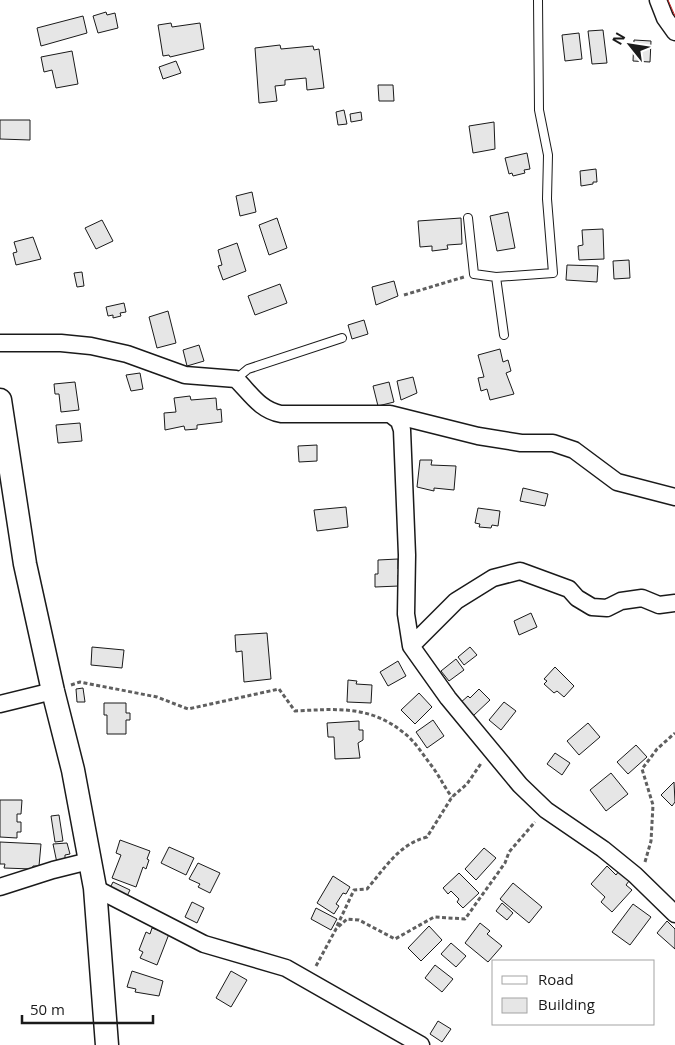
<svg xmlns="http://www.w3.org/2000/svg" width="675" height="1045" font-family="'Open Sans',sans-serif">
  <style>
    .building { fill: #e6e6e6; stroke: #1a1a1a }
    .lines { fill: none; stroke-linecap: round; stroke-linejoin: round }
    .lane-casing { stroke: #1a1a1a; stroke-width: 10 }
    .street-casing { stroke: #1a1a1a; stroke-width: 19 }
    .secondary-casing { stroke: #1a1a1a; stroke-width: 25 }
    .path { stroke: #5f5f5f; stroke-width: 3; stroke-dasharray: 4 2.5; stroke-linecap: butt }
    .lane { stroke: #fff; stroke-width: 8 }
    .street { stroke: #fff; stroke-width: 16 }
    .secondary { stroke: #fff; stroke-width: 22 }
    .power { stroke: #c62828; stroke-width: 1; stroke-dasharray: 18 4 2.5 4; stroke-linecap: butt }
  </style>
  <rect width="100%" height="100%" fill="#fff"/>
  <path class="building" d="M106,12L107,15L115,13L118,28L98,33L93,16Z
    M83,16L87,33L41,46L37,28Z
    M171,23L172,27L200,23L204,49L170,57L169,55L163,56L158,25Z
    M603,30L607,63L592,64L588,31Z
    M579,33L582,59L565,61L562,35Z
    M634,40L651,41L650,62L633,61Z
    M280,45L281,49L313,46L314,50L319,49L324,88L307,90L306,78L285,80V85L275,86L277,101L259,103L255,48Z
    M72,51L78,84L56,88L52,70L44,72L41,57Z
    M176,61L181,73L163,79L159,67Z
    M378,85H393L394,101H379Z
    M344,110L347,124L338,125L336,112Z
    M361,112L362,120L351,122L350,114Z
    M0,120H30V140L0,139Z
    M494,122L495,149L473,153L469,126Z
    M527,153L530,169L524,170L525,173L513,176L512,173L509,174L505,158Z
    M596,169L597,182H593V184L581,186L580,171Z
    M252,192L256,212L240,216L236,196Z
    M508,212L515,248L497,251L490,216Z
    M277,218L287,248L269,255L259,225Z
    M461,218L462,244L447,245L448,249L432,251V246L420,247L418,221Z
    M102,220L113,241L96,249L85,228Z
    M603,229L604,259L579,260L578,246L583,245L582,230Z
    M33,237L41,259L16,265L13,253L17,252L14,242Z
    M237,243L246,271L223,280L218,266L222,265L218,250Z
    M629,260L630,278L614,279L613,261Z
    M567,265L598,266L597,282L566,280Z
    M82,272L84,286L77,287L74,273Z
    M394,281L398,296L376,305L372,287Z
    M280,284L287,303L255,315L248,296Z
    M124,303L126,312L120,313L121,316L113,318V315L108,316L106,307Z
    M168,311L176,343L157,348L149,317Z
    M364,320L368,334L352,339L348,325Z
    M199,345L204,361L187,366L183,350Z
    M500,349L503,362L508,360L511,371L506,373L514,394L490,400L487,389L481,391L478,378L484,377L478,355Z
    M140,373L143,389L131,391L126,375Z
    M413,377L417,393L401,400L397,381Z
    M75,382L79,410L61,412L59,394H55L54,384Z
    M389,382L394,402L378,406L373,386Z
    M190,396L191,400L216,398L217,410L221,409L222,422L197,425V429L185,430L184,426L165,430L164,413L176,412L174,398Z
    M80,423L82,441L58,443L56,425Z
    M317,445V461L299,462L298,446Z
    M420,460H432L431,465L456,466L454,490L434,488V491L417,487Z
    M523,488L548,494L545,506L520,501Z
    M346,507L348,527L317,531L314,510Z
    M478,508L500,511L498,526L492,525L491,528L479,527L480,524L475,523Z
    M398,559V569H402V575H398L399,586L375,587V574H378V560Z
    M531,613L537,627L519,635L514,621Z
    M267,633L271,679L244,682L242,651L236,652L235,635Z
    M92,647L124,650L122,668L91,665Z
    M470,647L477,655L464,665L458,657Z
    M456,659L464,670L449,681L441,671Z
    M398,661L406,676L388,686L380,672Z
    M555,667L574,686L564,697L557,691L554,693L544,684L547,681L544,679Z
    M348,680L357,681L356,684L372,685L371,703L347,702Z
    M83,688L85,702H77L76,689Z
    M479,689L490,700L473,716L460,703L468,696L470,698Z
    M419,693L432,707L415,724L401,710Z
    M504,702L516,711L501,730L489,720Z
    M104,703H126V713H130V720H126V734H107V715H104Z
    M433,720L444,736L427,748L416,732Z
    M359,721V730H363V740L358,743L360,758L335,759L334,737H328L327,723Z
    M588,723L600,737L579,755L567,741Z
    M636,745L647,757L628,774L617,762Z
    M555,753L570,763L562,775L547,764Z
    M611,773L628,794L606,811L590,790Z
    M674,782L675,802L672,806L661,795Z
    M0,800H22L21,814H17V822H21V832H17V838L0,837Z
    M59,815L63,841L55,842L51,816Z
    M120,840L150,851L147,859L149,860L146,869L143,867L136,887L112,878L121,855L116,853Z
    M0,842L41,844L39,866H33L32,869L4,868L5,864H0Z
    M67,843L70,854L65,855V862L57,863L53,844Z
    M169,847L194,858L186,875L161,863Z
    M484,848L496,858L476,880L465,869Z
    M198,863L220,873L210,893L198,887L200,884L189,879Z
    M607,866L616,875L619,871L629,881L626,885L632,890L612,912L601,902L605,897L591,884Z
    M459,873L479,893L463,908L457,902L459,899L451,891L448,894L443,888Z
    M333,876L350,887L346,894L343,893L336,904L339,906L334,914L317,903Z
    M113,882L130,890L126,898L109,890Z
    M513,883L542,907L529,923L500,899Z
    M192,902L204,908L197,923L185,917Z
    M502,903L513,913L507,920L496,911Z
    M633,904L651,917L630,945L612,932Z
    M316,908L337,919L331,930L311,919Z
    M667,921L675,929V949L657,933Z
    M480,923L490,931L487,934L502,946L488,962L465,943Z
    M429,926L442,940L421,961L408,948Z
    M152,928L169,934L157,965L140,958L143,952L139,950L146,932L150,934Z
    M451,943L466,956L456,967L441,954Z
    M435,965L453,979L442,992L425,978Z
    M132,971L163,981L159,996L135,992L136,989L127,987Z
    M231,971L247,980L231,1007L216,998Z
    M438,1021L451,1029L442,1042L430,1034Z"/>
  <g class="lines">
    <g class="lane-casing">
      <path id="lane" d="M468,218L474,274L496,277L553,273L547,199L548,155L539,110L538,0
        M496,277L504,335
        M236,379L248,369L342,338"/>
    </g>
    <g class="street-casing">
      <path id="street" d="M658,0L665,18L675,32
        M0,343H61L91,346L127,354L185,375L236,379C251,394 260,410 281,414H390L478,436L521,443H553L574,450L617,482L675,497
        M390,414L399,421L402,430L407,555L406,614L411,646L448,698L520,785L546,810L603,849L635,875L675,914
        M411,646L456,601L493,578L520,571L569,589L577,598L592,607L607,608L621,601L642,598L659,605L675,603
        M0,704L53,691
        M0,887L53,870L89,861
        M95,888L204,944L286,968L421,1045"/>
    </g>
    <g class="secondary-casing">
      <path id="secondary" d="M0,400L25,564L53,691L73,770L95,888L107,1045"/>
    </g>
    <path class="path" d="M404,295L464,277
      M71,685L80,682L157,697L188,709L279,689L295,711C336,709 370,705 404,733C415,741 423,755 431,765C439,775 444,787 452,797
      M645,862L651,841L653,805L642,769L657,749L675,733
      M337,926L354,890L367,889C385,868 399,844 427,837L452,797L467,784L482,762
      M316,966L336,929L347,919L359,920L395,939L434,917L465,919L505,863L509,852L535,822"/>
    <use href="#lane" class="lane"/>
    <use href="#street" class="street"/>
    <use href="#secondary" class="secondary"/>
    <path class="power" d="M668,0L675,16"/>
  </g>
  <rect x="492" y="960" width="162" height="65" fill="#ffffff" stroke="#a3a3a3"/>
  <rect x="502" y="976" width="25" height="8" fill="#ffffff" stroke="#a3a3a3"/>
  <text x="538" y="985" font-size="15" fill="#1a1a1a">Road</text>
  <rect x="502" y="998" width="25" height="15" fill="#e6e6e6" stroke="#a3a3a3"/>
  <text x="538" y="1010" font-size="15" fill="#1a1a1a">Building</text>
  <g transform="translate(630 45) rotate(300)" stroke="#ffffff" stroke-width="4" paint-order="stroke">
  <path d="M0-4L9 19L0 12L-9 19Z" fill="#1a1a1a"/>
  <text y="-8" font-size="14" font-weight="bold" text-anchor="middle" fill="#1a1a1a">N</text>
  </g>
  <path d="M22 1015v8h131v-8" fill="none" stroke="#1a1a1a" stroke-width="2.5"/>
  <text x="30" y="1015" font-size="15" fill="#1a1a1a" stroke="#ffffff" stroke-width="4" paint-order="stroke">50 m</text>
</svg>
